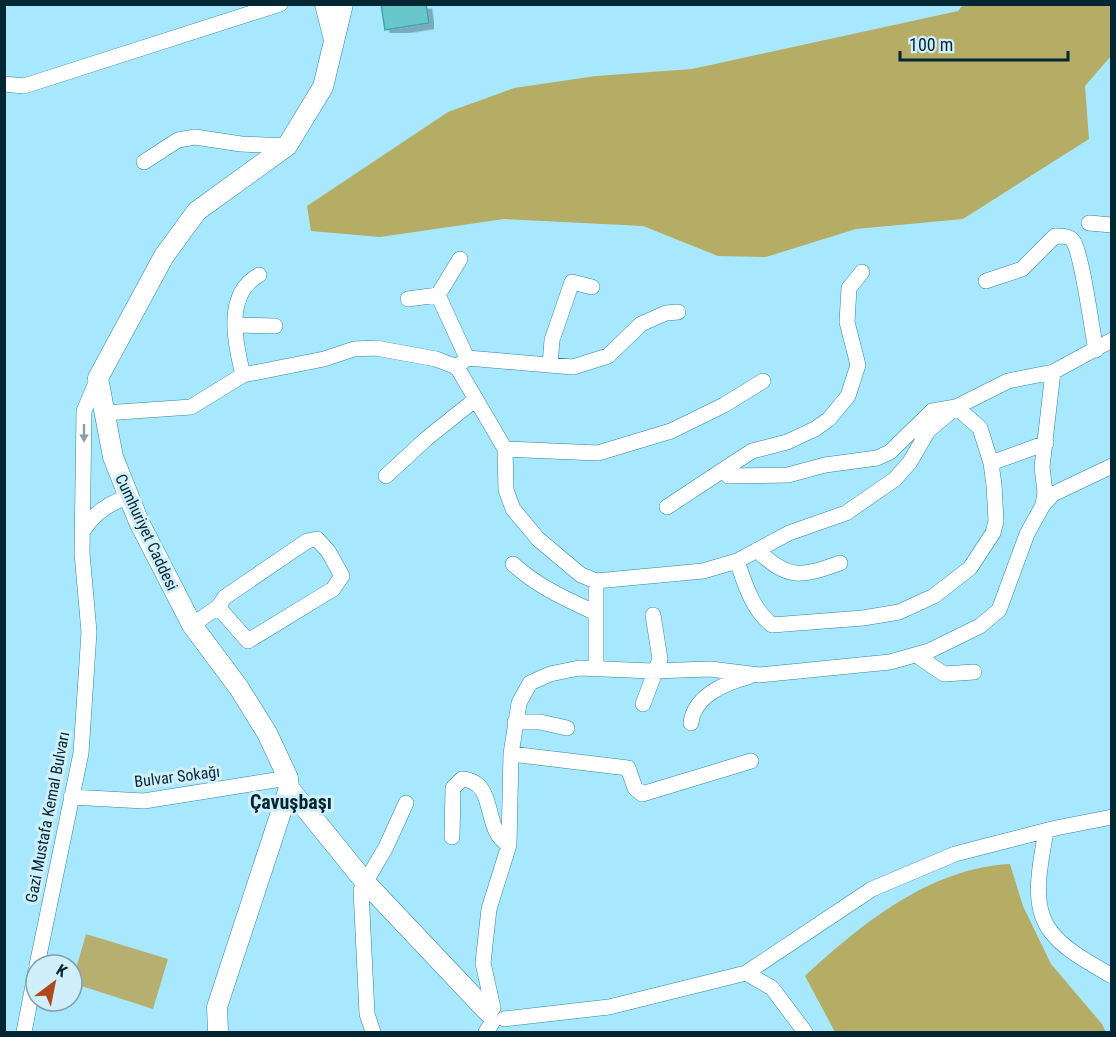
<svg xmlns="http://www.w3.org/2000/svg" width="1116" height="1037" font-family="'Roboto Condensed',sans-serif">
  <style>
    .green { fill: #b7af70 }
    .forest { fill: #b5ac66 }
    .building { fill: #68c6cd; stroke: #43a3aa; stroke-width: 1.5; filter: url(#shadow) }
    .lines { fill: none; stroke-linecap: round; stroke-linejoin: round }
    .minor-casing { stroke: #3186a1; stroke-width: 16 }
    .major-casing { stroke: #3186a1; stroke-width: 21 }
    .minor { stroke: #fff; stroke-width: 15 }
    .major { stroke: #fff; stroke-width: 20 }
    .oneway { fill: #8d9ea3 }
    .labels { text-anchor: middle; stroke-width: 6; stroke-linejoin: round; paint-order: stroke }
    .street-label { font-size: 16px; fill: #022732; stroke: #d1effb }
    .quarter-label { font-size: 20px; font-weight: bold; fill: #022732; stroke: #d1effb }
  </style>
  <defs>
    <filter id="shadow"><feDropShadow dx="5.5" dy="5.5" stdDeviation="0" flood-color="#0004"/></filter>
  </defs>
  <rect width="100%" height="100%" fill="#a8e8ff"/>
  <path class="green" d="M86,934L168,959L153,1009L72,983Z"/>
  <path class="forest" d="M963,5H1112L1111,56L1085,86L1089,139L963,219L856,229L766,257L718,256L643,226L504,219L380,237L311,231L307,206L448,112L514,88L596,76L692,69L958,11Z
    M1010,864L1023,906L1051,964L1102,1024L1106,1032H835L805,976C861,924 930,868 1010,864Z"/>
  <path class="building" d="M381,4H426L429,23L385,30Z"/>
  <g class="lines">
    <g class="minor-casing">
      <path id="minor" d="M4,84L24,86L280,4
        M144,162L178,140L195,137L241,144L287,146
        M1089,223L1112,225
        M460,259L438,295L467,358
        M986,281L1022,269L1055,236C1061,236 1070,236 1073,241C1082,253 1092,331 1096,350
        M408,299L438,295
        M236,325L275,326
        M550,365L552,340L572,282L592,287
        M457,367L467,358L573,367L608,356L641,324L666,313L678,312
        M243,375C235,343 224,294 259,275
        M105,413L191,407L243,375L324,359L354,349L376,348L436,359L457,367L505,449L506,490L513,509L538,539L581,575L596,581L703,571L737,561L789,533L846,513L895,479L910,462L928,431L956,407L1008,381L1053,372L1112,340
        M505,449L598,453L671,431L724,405L763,381
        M991,463L1046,443
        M386,476L426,439L476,399
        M1043,505L1053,494L1112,466
        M667,507L723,470
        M83,531C93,514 109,503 128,497
        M757,550C788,580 801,577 840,563
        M737,561C745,584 752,609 772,625L863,618L899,612L934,596L970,568L993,533L996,521L994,485L991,463L980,428L956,407L932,411L890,452L877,458L825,465L788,475L728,476L723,470L752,451L787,442L815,429L829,419L848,396L858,365L847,322L849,288L862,272
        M513,564C538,587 566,599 596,613
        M192,625L218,607L225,597L307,541L317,539L328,551L342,576L333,589L248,641L218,607
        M916,655L944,674L974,672
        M596,668V581
        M643,704L660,659L653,615
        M515,722H540L567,728
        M691,723C694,696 725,683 748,677
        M511,754L628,768L635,788L642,794L751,761
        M71,797L144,801L288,778
        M1046,831C1041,862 1029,906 1052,933C1066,951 1092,964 1112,976
        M452,837L453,788L462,779C499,782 481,830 509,845
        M37,965L81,753L89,632L82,553L84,411L98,378
        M746,973L772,988L805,1032
        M493,1008L483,963L489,909L509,845L511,754L519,703L530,683L550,674L579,668L653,671L710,669L759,675L890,662L929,651L980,626L999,610L1027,534L1043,505L1045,492L1042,467L1053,372
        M504,1019L609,1007L746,973L872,889L955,854L1056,828L1112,817
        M24,1032L36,970
        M373,1032L367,1014L361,890L386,847L406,803
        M486,1032L492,1023"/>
    </g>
    <g class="major-casing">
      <path id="major" d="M325,4L333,36
        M289,788L365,882L488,1012
        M218,1032L217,1007L289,788L288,778L267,733L239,688L192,625L139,522L113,457L98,378L164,256L197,211L287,146L323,87L343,4"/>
    </g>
    <use href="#minor" class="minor"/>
    <use href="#major" class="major"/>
  </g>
  <defs><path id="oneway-solid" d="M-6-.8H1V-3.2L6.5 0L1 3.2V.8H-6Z" transform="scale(1.5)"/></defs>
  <use class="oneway" href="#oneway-solid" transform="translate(84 433) rotate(90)"/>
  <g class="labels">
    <g class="street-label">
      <text transform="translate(147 532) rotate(65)" y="6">Cumhuriyet Caddesi</text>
      <text transform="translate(177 776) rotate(-7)" y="6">Bulvar Sokağı</text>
      <text transform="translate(47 817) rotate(-79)" y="6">Gazi Mustafa Kemal Bulvarı</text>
    </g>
    <g class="quarter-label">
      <text x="291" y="809">Çavuşbaşı</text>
    </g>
  </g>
  <rect width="1116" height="1037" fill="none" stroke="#022732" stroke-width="12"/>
  <g transform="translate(54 983) rotate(32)"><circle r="28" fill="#d1effb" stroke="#7e9fab" stroke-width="1.5"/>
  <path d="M0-4.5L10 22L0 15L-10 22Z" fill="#ae491b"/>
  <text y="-9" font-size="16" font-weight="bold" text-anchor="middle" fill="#022732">K</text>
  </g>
  <path d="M900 51v9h168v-9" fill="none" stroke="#022732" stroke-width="3"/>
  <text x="909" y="51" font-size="18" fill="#022732" stroke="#d1effb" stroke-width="4.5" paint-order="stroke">100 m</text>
</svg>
